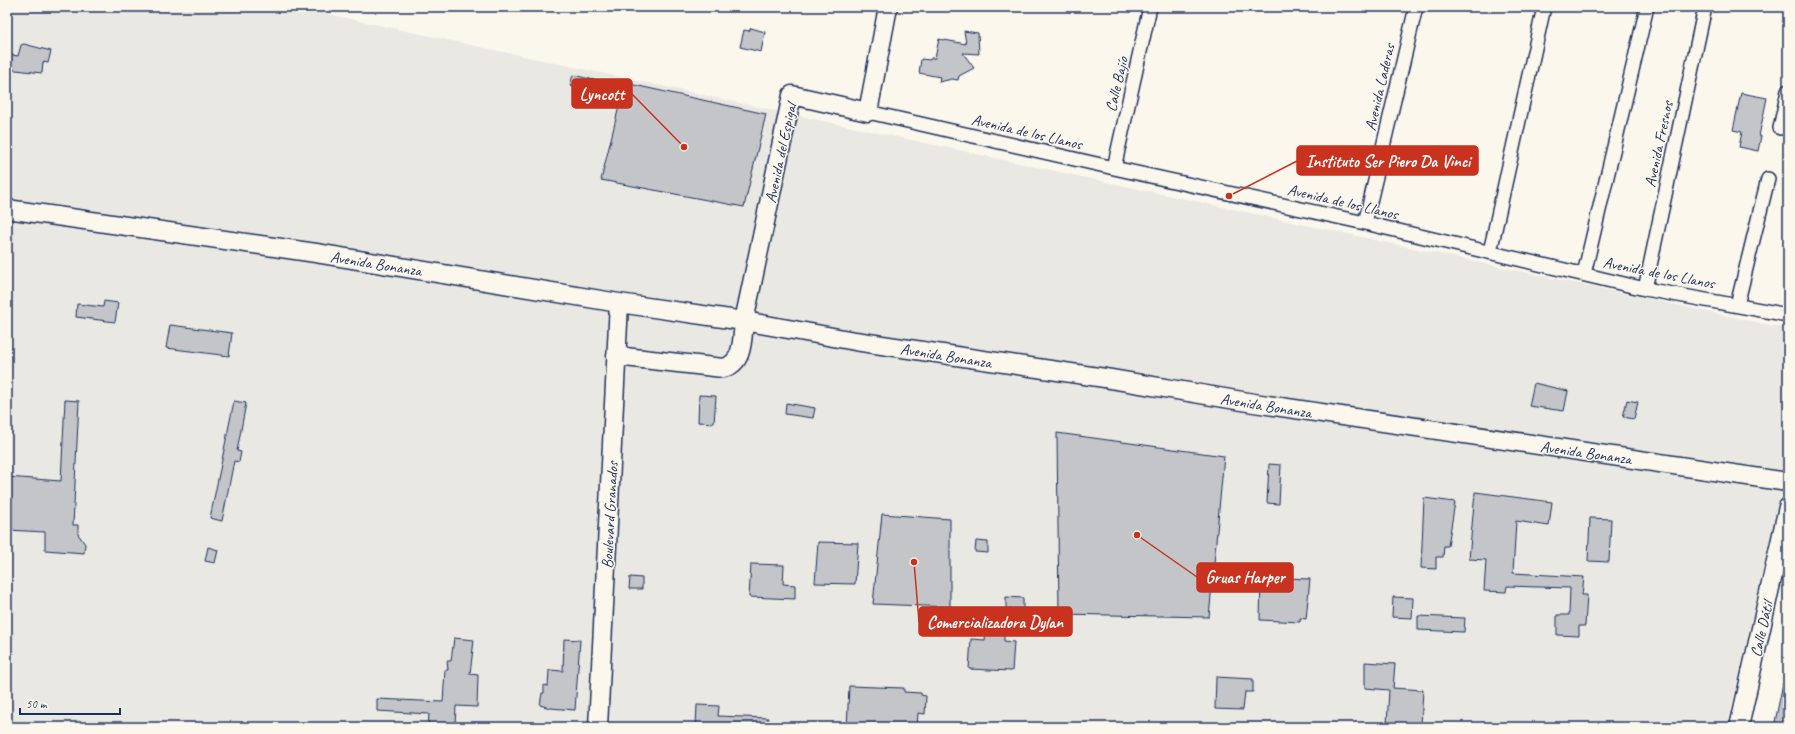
<svg xmlns="http://www.w3.org/2000/svg" width="1795" height="734" font-family="Caveat,sans-serif">
  <style>
    .built { fill: #eae8e2 }
    .building { fill: #c3c5c9; stroke: #1b2f5e }
    .lines { fill: none; stroke-linecap: round; stroke-linejoin: round }
    .street-casing { stroke: #1b2f5e; stroke-width: 16 }
    .secondary-casing { stroke: #1b2f5e; stroke-width: 21 }
    .street { stroke: #fbf7ec; stroke-width: 13 }
    .secondary { stroke: #fbf7ec; stroke-width: 18 }
    .labels { text-anchor: middle; stroke-width: 3; stroke-linejoin: round; paint-order: stroke }
    .street-label { font-size: 16px; fill: #1b2f5e; stroke: #fbf7ec }
    .leader { fill: none; stroke: #c8321e; stroke-width: 1.5 }
    .callout-dot { fill: #c8321e; stroke: #fbf7ec; stroke-width: 1.5 }
    .callout { fill: #c8321e; stroke: #c8321e; stroke-width: 1.5 }
    .callout-label { font-size: 17px; text-anchor: middle; font-weight: bold; fill: #fff }
  </style>
  <rect width="100%" height="100%" fill="#fbf7ec"/>
  <filter id="ink" filterUnits="userSpaceOnUse"><feTurbulence type="fractalNoise" baseFrequency=".025" numOctaves="2"/><feDisplacementMap in="SourceGraphic" scale="8" xChannelSelector="R" yChannelSelector="G"/><feConvolveMatrix kernelMatrix="1 2 1 2 8 2 1 2 1" color-interpolation-filters="sRGB"/></filter>
  <g filter="url(#ink)">
    <path class="built" d="M7,7H295L1788,329V462L1727,727H7Z"/>
    <path class="building" d="M751,28L765,32L761,52L740,47L744,30L749,31Z
      M964,31L978,33L979,54L963,53L974,68L959,76L958,80L952,79L939,82L940,77L919,73L921,59L930,60L931,58H935L939,39L966,44Z
      M24,44L51,51L48,63L43,62L42,73L7,69V54L18,56L21,45Z
      M573,75L624,87L625,83L766,114L744,207L601,180L621,98L570,86Z
      M1741,93L1767,98L1759,136H1761L1758,151L1739,147L1742,132L1733,130Z
      M104,301L118,303L115,322L76,317L77,304L103,307Z
      M170,325L232,333L229,356L166,348Z
      M1534,383L1568,391L1564,411L1529,406Z
      M699,395L716,396L714,423L698,422Z
      M65,400L79,401L73,525H78V534L85,544L84,553L45,550V532L7,530V477L61,481Z
      M1627,400L1638,402L1634,419L1623,417Z
      M234,401L246,403L237,451L241,452L239,462L234,461L222,521L210,518Z
      M786,403L815,408L813,418L785,414Z
      M1057,433L1224,456L1209,617L1059,614Z
      M1269,464L1281,465L1279,504L1267,503Z
      M1475,492L1552,502L1549,526L1516,521L1513,573L1584,577L1582,595H1587L1585,626H1579V636L1557,635V615H1569L1570,588L1507,586L1506,592L1484,591L1486,560L1469,559Z
      M1424,498L1455,502L1448,546H1444L1443,557H1436V569L1421,568Z
      M882,514L950,519V607L873,604Z
      M1590,518L1611,519L1609,562L1588,561Z
      M976,541L988,542V553L975,552Z
      M818,542L858,543L855,584L815,583Z
      M208,547L218,550L215,563L205,561Z
      M751,564L784,565L783,584L795,585V599L749,597Z
      M630,577L642,578V589H629Z
      M1261,577L1310,579L1306,619L1300,618V622L1260,620Z
      M1006,597L1023,598V609H1006Z
      M1393,597L1413,598L1412,618L1392,617Z
      M1418,616L1465,618L1464,632L1418,630Z
      M986,631L1004,633V641L1014,642L1012,671L969,669L971,639L985,640Z
      M454,638L474,640L470,674L478,675L477,707L456,706L455,727H428L429,714L377,711V699L443,702L445,670H448L447,661H451Z
      M564,639L580,640L575,710L550,708L540,705L542,693H544V685L548,686L549,670L563,671Z
      M1365,662L1395,664L1393,688L1423,690L1421,726L1387,724L1389,690L1365,688Z
      M1216,677L1253,679V692H1245L1243,710L1215,709Z
      M1783,683H1788V727H1774Z
      M849,686L904,688V692L921,693V695L926,696L925,714L918,713L917,727H847Z
      M697,705L719,706L718,716L768,718V727H696Z"/>
    <g class="lines">
      <g class="street-casing">
        <path id="street" d="M868,112L1114,168L1365,223L1645,289L1788,315
          M1780,128L1788,91
          M1114,168L1150,7
          M1365,223L1416,7
          M1490,252L1544,7
          M1584,274L1647,7
          M1645,289L1705,7
          M1737,305L1768,179"/>
      </g>
      <g class="secondary-casing">
        <path id="secondary" d="M7,209L316,253L619,303L744,321L855,341L1105,378L1254,403L1788,482
          M616,356L723,368C744,364 742,338 744,321L792,95L868,112L888,7
          M598,727L619,303
          M1739,727L1788,507"/>
      </g>
      <use href="#street" class="street"/>
      <use href="#secondary" class="secondary"/>
    </g>
  </g>
  <g class="labels">
    <g class="street-label">
      <text transform="translate(1116 84) rotate(-77)" y="6">Calle Bajío</text>
      <text transform="translate(1379 87) rotate(-77)" y="6">Avenida Laderas</text>
      <text transform="translate(1027 131) rotate(13)" y="6">Avenida de los Llanos</text>
      <text transform="translate(1658 144) rotate(-78)" y="6">Avenida Fresnos</text>
      <text transform="translate(780 153) rotate(-78)" y="6">Avenida del Espigal</text>
      <text transform="translate(1343 201) rotate(13)" y="6">Avenida de los Llanos</text>
      <text transform="translate(376 263) rotate(9)" y="6">Avenida Bonanza</text>
      <text transform="translate(1659 272) rotate(11)" y="6">Avenida de los Llanos</text>
      <text transform="translate(946 355) rotate(9)" y="6">Avenida Bonanza</text>
      <text transform="translate(1266 405) rotate(9)" y="6">Avenida Bonanza</text>
      <text transform="translate(1586 452) rotate(8)" y="6">Avenida Bonanza</text>
      <text transform="translate(609 515) rotate(-87)" y="6">Boulevard Granados</text>
      <text transform="translate(1761 629) rotate(-77)" y="6">Calle Dátil</text>
    </g>
  </g>
  <path class="leader" d="M684 147L632 94M1229 196L1297 161M1137 535L1197 577M914 562L919 622"/>
  <g class="callout-dot">
    <circle cx="684" cy="147" r="4"/>
    <circle cx="1229" cy="196" r="4"/>
    <circle cx="1137" cy="535" r="4"/>
    <circle cx="914" cy="562" r="4"/>
  </g>
  <g class="callout">
    <rect x="572" y="79" width="60" height="29" rx="4"/>
    <rect x="1297" y="146" width="181" height="29" rx="4"/>
    <rect x="1197" y="563" width="96" height="29" rx="4"/>
    <rect x="919" y="607" width="153" height="29" rx="4"/>
  </g>
  <g class="callout-label">
    <text x="602" y="100">Lyncott</text>
    <text x="1388" y="167">Instituto Ser Piero Da Vinci</text>
    <text x="1245" y="583">Gruas Harper</text>
    <text x="995" y="628">Comercializadora Dylan</text>
  </g>
  <rect width="1795" height="734" fill="none" stroke="#fbf7ec" stroke-width="24"/>
  <rect x="12" y="12" width="1771" height="710" fill="none" stroke="#1b2f5e" stroke-width="1.5" filter="url(#ink)"/>
  <path d="M20 708v6h100v-6" fill="none" stroke="#1b2f5e" stroke-width="2"/>
  <text x="26" y="708" font-size="12" fill="#1b2f5e" stroke="#fbf7ec" stroke-width="3" paint-order="stroke">50 m</text>
</svg>
